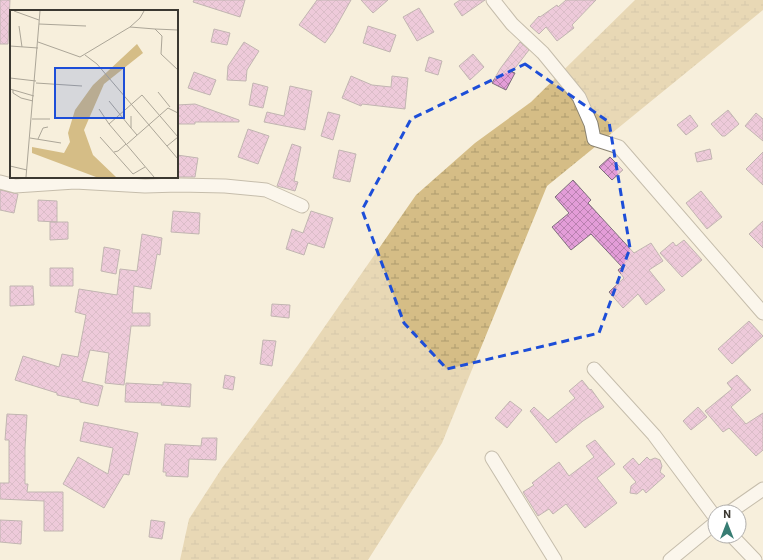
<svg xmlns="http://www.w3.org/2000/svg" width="763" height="560" font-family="Roboto,sans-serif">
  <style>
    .wetland { fill: url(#wetland-marsh) }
    .building { fill: url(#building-cross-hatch); stroke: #7f707c }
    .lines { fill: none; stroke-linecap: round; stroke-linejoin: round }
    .minor-casing { stroke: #898271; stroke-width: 15 }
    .minor { stroke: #fff; stroke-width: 13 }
    .marked { fill: none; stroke: #1d4ed8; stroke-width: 3; stroke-dasharray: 8 5; stroke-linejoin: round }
    .inset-road { fill: none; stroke: #aca698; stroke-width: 1 }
    .view { fill: #1d4ed8; fill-opacity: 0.15; stroke: #1d4ed8; stroke-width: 2 }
    .inset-edge { fill: none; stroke: #3b3831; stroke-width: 2 }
  </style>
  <defs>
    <pattern id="wetland-marsh" width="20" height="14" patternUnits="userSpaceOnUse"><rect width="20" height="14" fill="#d5bd86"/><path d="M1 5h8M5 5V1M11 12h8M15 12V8" fill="none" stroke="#ae9b6e"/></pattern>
    <pattern id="building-cross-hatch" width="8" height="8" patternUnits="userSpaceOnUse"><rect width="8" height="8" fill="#e39dd8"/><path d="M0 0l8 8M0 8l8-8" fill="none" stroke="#b981b0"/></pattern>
  </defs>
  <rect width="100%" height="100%" fill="#f7efdc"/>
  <path class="wetland" d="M635,0H763V10L547,186L442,443L368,560H180L189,519L222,468L298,365L416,195L475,143L531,102Z"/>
  <path class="building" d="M0,0H10L8,44H0Z
    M194,0H245L240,17L193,2Z
    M317,0H351L333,32L325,43L299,25Z
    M361,0H388L373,13Z
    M460,0H485L462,16L454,4Z
    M566,0H596L572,25L574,28L557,41L546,27L539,34L530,26L539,16L540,17L557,5L558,7Z
    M419,8L434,32L417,41L403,17Z
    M368,26L396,35L390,52L363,43Z
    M214,29L230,33L227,45L211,42Z
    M244,42L259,51L247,70L246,81L227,80L228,66Z
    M520,42L529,50L512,72L515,73L506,90L492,83L500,69Z
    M473,54L484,67L470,80L459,66Z
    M429,57L442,61L438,75L425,71Z
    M194,72L216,80L210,95L188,88Z
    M351,76L372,85L391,87L392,76L408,78L405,109L362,104L361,106L342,98Z
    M253,83L268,87L263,108L249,105Z
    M290,86L312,91L305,130L264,122L267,112L284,116Z
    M195,104L239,120V122H195V124H177V105Z
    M728,110L739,124L725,136H722L711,124Z
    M328,112L340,115L333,140L321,136Z
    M756,113L763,119V141L745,126Z
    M690,115L698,126L686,135L677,125Z
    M248,129L269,136L258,164L238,157Z
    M292,144L301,147L294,181L298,182L295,191L277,186Z
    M710,149L712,159L697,162L695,153Z
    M339,150L356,154L350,182L333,178Z
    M763,152V185L746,169Z
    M177,155L198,158L195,177H177Z
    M610,157L623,170L612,180L599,167Z
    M573,180L591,200L588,203L634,253L651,243L663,261L649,270L665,290L646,305L638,294L623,308L609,292L624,278L618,270L622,267L591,234L571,250L552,227L569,213L555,197Z
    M0,190L18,194L14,213L0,210Z
    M701,191L722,217L707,229L686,203Z
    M38,200L57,201V222L38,221Z
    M173,211L200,213L199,234L171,232Z
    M311,211L333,218L324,248L308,243L304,255L286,249L292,229L303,233Z
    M763,221V248L749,234Z
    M50,222H68V239L50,240Z
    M142,234L162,238L160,255L157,254L151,289L134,286L132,313H150V326H131L124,385L105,383L109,353L90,350L82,381L103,386L98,406L80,402V400L57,395V393L15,380L23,356L59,367L62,354L78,357L86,315L75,312L79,289L117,295L120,269L137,271Z
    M684,240L702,260L682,277L660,253L673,242L676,246Z
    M104,247L120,250L116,274L101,271Z
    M50,268H73V286H50Z
    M10,286H33L34,305L10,306Z
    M272,304L290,305L289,318L271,316Z
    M749,321L763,336L732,364L718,349Z
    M263,340L276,341L272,366L260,364Z
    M225,375L235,377L233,390L223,388Z
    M737,375L751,390L731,407L746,424L763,413V450L756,456L729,428L723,432L705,411L732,389L727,383Z
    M582,380L590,390L591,389L604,407L583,421L556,443L530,411L534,407L548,420L575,398L569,391Z
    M163,382L191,384L190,407L161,405L162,403L125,402L126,383L163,385Z
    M510,401L522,410L507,428L495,418Z
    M698,407L707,417L691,430L683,421Z
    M7,414L27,415L25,448V484H28L27,492H63V531H44V501L0,499V483H9V440H5Z
    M84,422L138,433L129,475L124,474L104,508L63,484L78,457L108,474L113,448L80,441Z
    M202,438H217L216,460L189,459L188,477L166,476V472H163L165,444L201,446Z
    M595,440L615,464L597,478L617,503L585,528L566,504L553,514L549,509L538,516L523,492L534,485L532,483L559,462L569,476L594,457L586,446Z
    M647,457L650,460L655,458L660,460L662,466L660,472L665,476L646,493L643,489L637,494L630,493L631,486L636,482L623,467L633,458L639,465Z
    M0,520L22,521L21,544L0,542Z
    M151,520L165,522L162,539L149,537Z"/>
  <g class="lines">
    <g class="minor-casing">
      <path id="minor" d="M493,0L512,24L543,53L579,97L591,124L594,139L619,147L763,313
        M0,182L15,186L75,182L145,186L179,185L225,186L266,190L302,206
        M594,369L654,435L715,517
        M492,458L555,560
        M730,512L763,489
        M732,536L755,560
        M670,560L715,523"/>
    </g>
    <use href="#minor" class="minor"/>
  </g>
  <path d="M0 0H763V560H0ZM525,64L609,122L630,248L599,333L447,369L404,323L362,210L411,119Z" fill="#f7efdc" fill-opacity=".55" fill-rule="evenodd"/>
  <path class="marked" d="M525,64L609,122L630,248L599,333L447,369L404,323L362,210L411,119Z"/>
  <g transform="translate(10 10)">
    <rect width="168" height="168" fill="#f7efdc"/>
    <path d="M127,34L133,43L94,74L74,120L83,145L106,167H86L22,143V137L54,143L60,132L58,123L65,100L83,75Z" fill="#d5bd86"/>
    <path class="inset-road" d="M4,1L29,10M29,14L76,16M9,16L12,37M120,17L145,19L152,26L151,44L168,60M145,19L168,20M28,32L70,47L120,17L130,8L134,1M0,36L28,38M75,45L87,54L168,149M0,68L26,71M26,73L72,76M0,79L24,86M3,80V83L11,88L23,91M148,82L160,97M99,91L121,118M89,99L99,114L144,167M121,106V118L127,125M22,109H40M99,114L132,85L168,127M90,127L123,164L135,157M20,128L51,133M28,129L33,118L38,117M117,134L158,98L168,103M157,136L168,127M104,142L108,141L116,134M0,156L17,160M16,167L30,1"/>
    <path class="view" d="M45,58H114V108H45Z"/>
    <rect width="168" height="168" class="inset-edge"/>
  </g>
  <g transform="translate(727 524)"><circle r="19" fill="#ffffff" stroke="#b1afad"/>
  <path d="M0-3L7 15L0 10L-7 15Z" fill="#377d73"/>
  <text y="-6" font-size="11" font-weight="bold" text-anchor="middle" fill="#3b3831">N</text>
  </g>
</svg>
